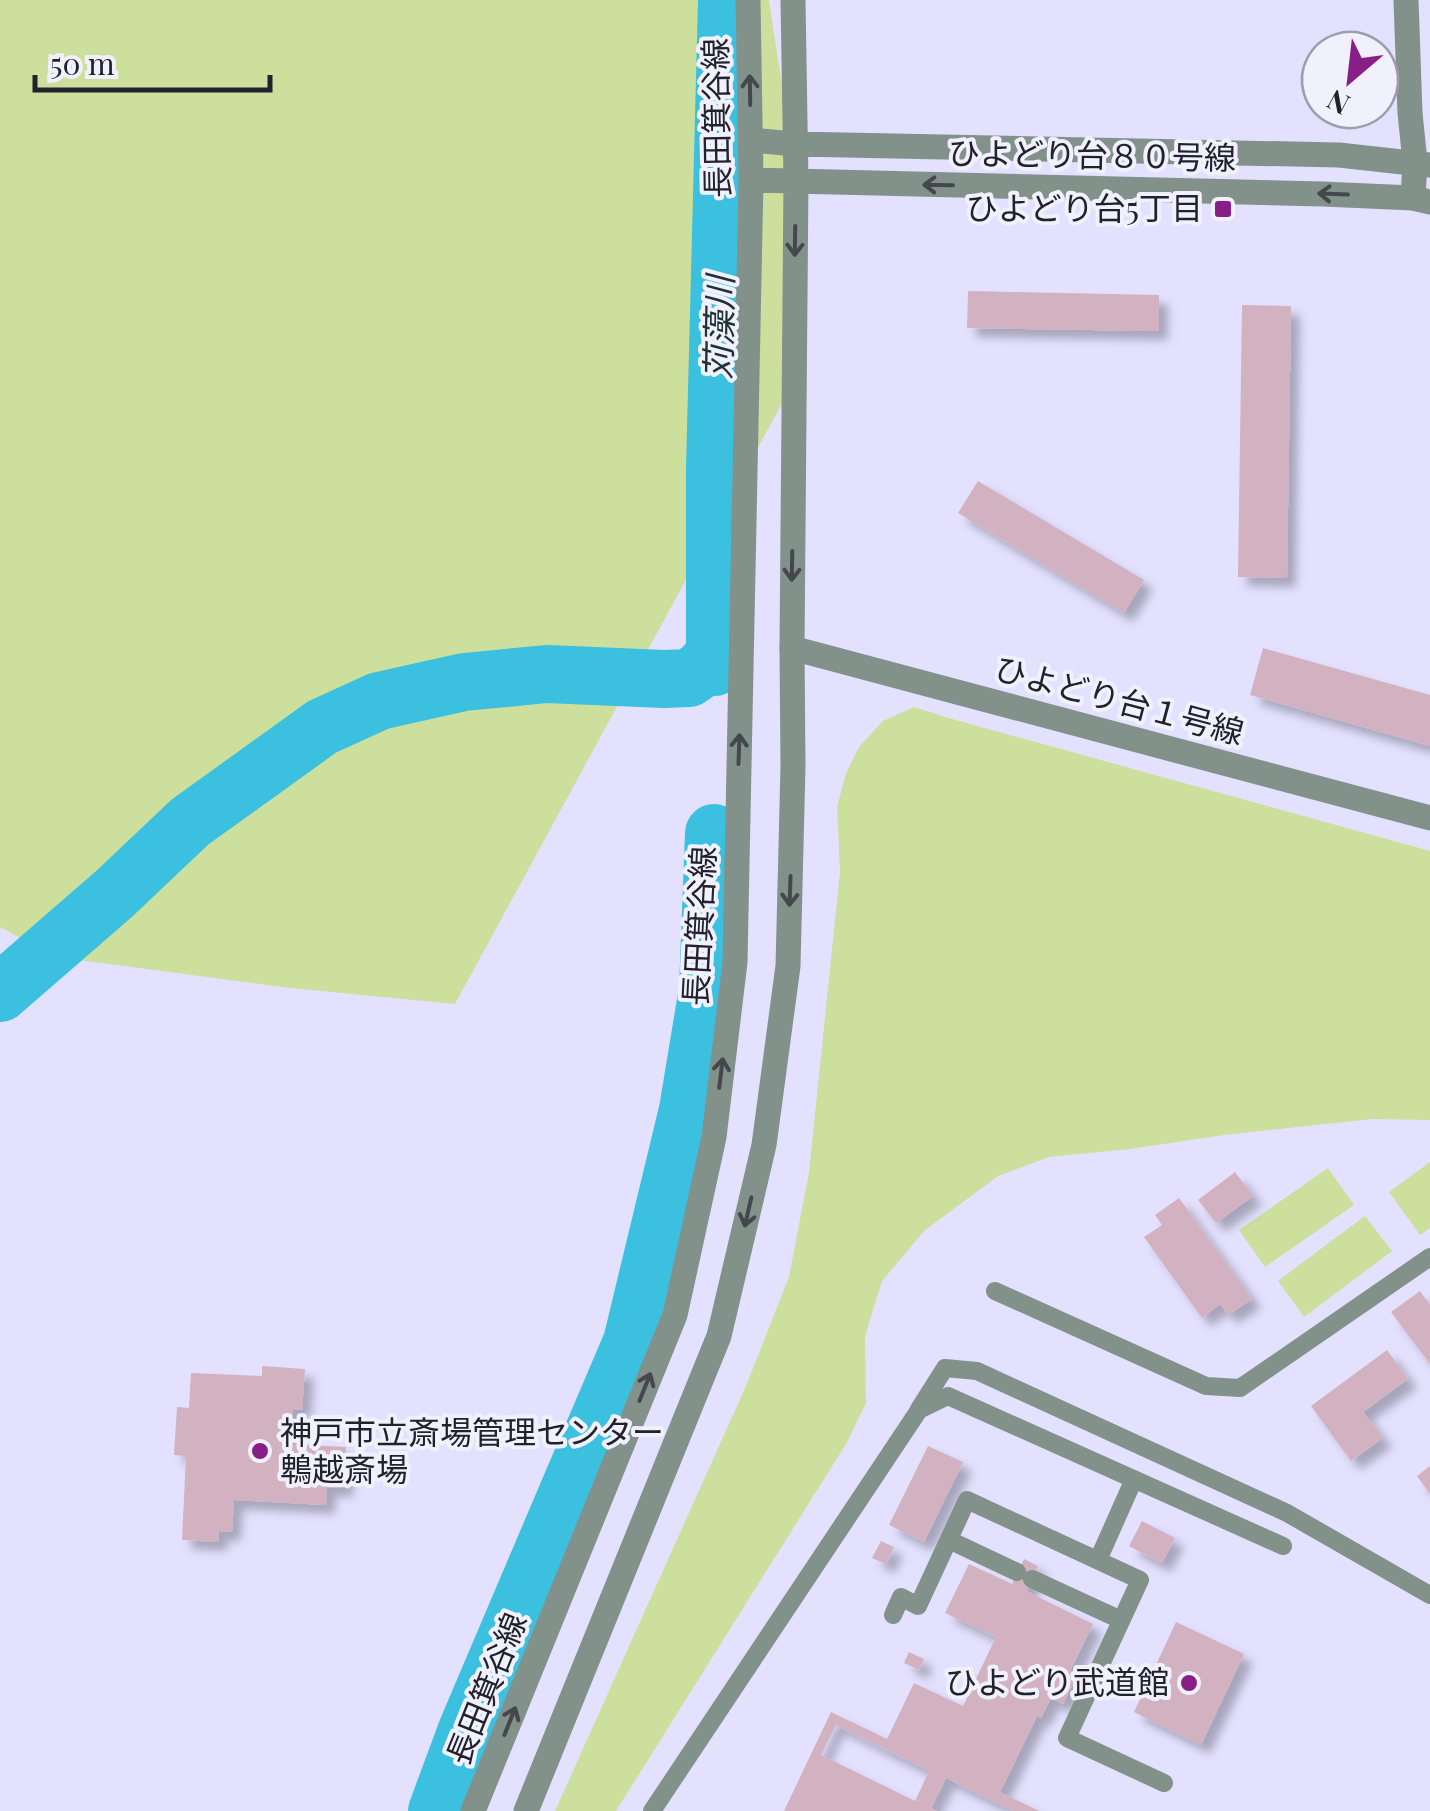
<svg xmlns="http://www.w3.org/2000/svg" width="1430" height="1811" font-family="'Playfair Display','Noto Sans JP',serif">
  <style>
    .green { fill: #ccdf9c }
    .lines { fill: none; stroke-linecap: round; stroke-linejoin: round }
    .river { stroke: #3cc0df; stroke-width: 58 }
    .building { fill: #d2b2c0; fill-rule: evenodd; filter: url(#shadow) }
    .service { stroke: #83918b; stroke-width: 18 }
    .minor { stroke: #83918b; stroke-width: 25 }
    .tertiary { stroke: #83918b; stroke-width: 25 }
    .oneway { stroke: #44484d }
    .poi-dot { fill: #871f86; stroke: #f1f0fd; stroke-width: 4 }
    .labels { text-anchor: middle; stroke-width: 8; stroke-linejoin: round; paint-order: stroke }
    .street-label { font-size: 32px; fill: #22212c; stroke: #f1f0fd }
    .poi-label { font-size: 32px; fill: #22212c; stroke: #f1f0fd; text-anchor: end }
    .water-label { font-size: 35px; font-style: italic; fill: #1d3338; stroke: #f1f0fd }
  </style>
  <defs>
    <filter id="shadow"><feDropShadow dx="9" dy="9" stdDeviation="5" flood-color="#0004"/></filter>
  </defs>
  <rect width="100%" height="100%" fill="#e4e1ff"/>
  <path class="green" d="M0,0H769L783,92L797,376L455,1004L290,988L56,957L0,927Z
    M914,707L945,717L1430,851V1120L1372,1119L1224,1135L1130,1149L1049,1157L998,1176L924,1231L882,1281L865,1336L866,1403L846,1444L616,1811H555L746,1386L789,1277L809,1172L840,872L837,807L846,773L859,747L883,721Z
    M1430,1162V1228L1420,1235L1389,1192Z
    M1328,1168L1354,1205L1265,1267L1239,1230Z
    M1365,1216L1392,1251L1304,1317L1278,1281Z"/>
  <g class="lines">
    <path class="river" d="M715,667V468L727,0
      M0,993L114,894L190,822L322,727L379,701L464,682L547,674L664,679L689,678L702,669L714,656
      M437,1811L467,1730L632,1342L688,1110L708,989L714,833"/>
  </g>
  <path class="building" d="M968,291L1159,295V331L967,328Z
    M1242,305L1291,306L1287,578L1238,577Z
    M978,481L1144,580L1124,613L958,513Z
    M1263,648L1430,695V746L1250,695Z
    M1235,1172L1253,1196L1216,1223L1198,1200Z
    M1179,1198L1252,1299L1228,1315L1220,1304L1202,1318L1144,1237L1162,1225L1155,1215Z
    M1420,1291L1430,1305V1364L1391,1312Z
    M1387,1350L1408,1379L1363,1412L1383,1438L1351,1461L1311,1406Z
    M262,1366L305,1369L302,1410L293,1409L291,1444L346,1447L344,1488L327,1487L326,1505L234,1500L232,1532L219,1531L218,1542L182,1540L186,1456L174,1455L177,1407L189,1408L191,1373L262,1376Z
    M928,1446L963,1462L924,1542L889,1525Z
    M1430,1466V1494L1417,1476Z
    M1142,1521L1175,1538L1162,1563L1129,1546Z
    M881,1541L894,1547L886,1564L872,1558Z
    M1024,1559L1038,1566L1026,1591L1093,1624L1070,1671L1078,1674L1063,1704L1051,1698L1041,1718L1037,1716L1000,1792L1039,1811H1013L946,1778L931,1808L937,1811H784L831,1712L887,1739L914,1683L963,1706L996,1637L945,1613L969,1564L1012,1584ZM836,1725L929,1771L915,1801L821,1755Z
    M1176,1622L1244,1654L1201,1745L1134,1712Z
    M909,1652L924,1659L919,1670L904,1663Z"/>
  <g class="lines">
    <path class="service" d="M995,1291L1206,1386L1240,1388L1430,1257
      M919,1409L945,1368L977,1371L1287,1513L1430,1595
      M949,1540L1017,1572
      M1098,1560L1134,1479
      M1032,1579L1121,1620
      M893,1615L901,1597L918,1606L967,1500L1140,1580L1067,1738L1164,1783
      M652,1811L919,1410L948,1396L1283,1546"/>
    <path class="minor" d="M1406,0L1410,113L1415,162L1413,198
      M792,648L1430,818"/>
    <path class="tertiary" d="M751,140L795,144L1339,155L1430,165
      M751,180L1323,194L1413,198L1430,202
      M473,1811L675,1315L714,1137L735,962L751,180L748,0
      M526,1811L719,1336L764,1145L788,966L793,766L792,648L796,181L793,0"/>
  </g>
  <defs><path id="oneway-shaft" d="M-6 0H5M1.5-3L5.5 0L1.5 3" fill="none" stroke-width="1.6" stroke-linecap="round" stroke-linejoin="round" transform="scale(2.5)"/></defs>
  <g class="oneway">
    <use href="#oneway-shaft" transform="translate(750 90) rotate(-91)"/>
    <use href="#oneway-shaft" transform="translate(938 185) rotate(-179)"/>
    <use href="#oneway-shaft" transform="translate(1333 194) rotate(-178)"/>
    <use href="#oneway-shaft" transform="translate(795 241) rotate(91)"/>
    <use href="#oneway-shaft" transform="translate(792 566) rotate(91)"/>
    <use href="#oneway-shaft" transform="translate(739 749) rotate(-88)"/>
    <use href="#oneway-shaft" transform="translate(790 891) rotate(92)"/>
    <use href="#oneway-shaft" transform="translate(721 1073) rotate(-83)"/>
    <use href="#oneway-shaft" transform="translate(748 1212) rotate(103)"/>
    <use href="#oneway-shaft" transform="translate(645 1387) rotate(-68)"/>
    <use href="#oneway-shaft" transform="translate(510 1721) rotate(-68)"/>
  </g>
  <g class="poi-dot">
    <rect x="1213" y="199" width="20" height="20" rx="5"/>
    <circle cx="260" cy="1451" r="10"/>
    <circle cx="1189" cy="1683" r="10"/>
  </g>
  <g class="labels">
    <g class="street-label">
      <text transform="translate(717 118) rotate(-91)" y="11">長田箕谷線</text>
      <text transform="translate(1092 156) rotate(1)" y="11">ひよどり台８０号線</text>
      <text transform="translate(1119 701) rotate(15)" y="11">ひよどり台１号線</text>
      <text transform="translate(700 926) rotate(-87)" y="11">長田箕谷線</text>
      <text transform="translate(487 1689) rotate(-68)" y="11">長田箕谷線</text>
    </g>
    <g class="poi-label">
      <text x="1203" y="220">ひよどり台5丁目</text>
      <text x="280" y="1444" text-anchor="start">神戸市立斎場管理センター<tspan x="280" dy="37">鵯越斎場</tspan></text>
      <text x="1169" y="1694">ひよどり武道館</text>
    </g>
    <g class="water-label">
      <text transform="translate(720 328) rotate(-89)" y="12">苅藻川</text>
    </g>
  </g>
  <g transform="translate(1350 80) rotate(208)"><circle r="48" fill="#f1f0fd" stroke="#9e9da9" stroke-width="2.5"/>
  <path d="M0-8L18 38L0 25L-18 38Z" fill="#871f86"/>
  <text y="-15" font-size="28" font-weight="bold" text-anchor="middle" fill="#22212c">N</text>
  </g>
  <path d="M35 75v15h235v-15" fill="none" stroke="#22212c" stroke-width="5"/>
  <text x="50" y="75" font-size="30" fill="#22212c" stroke="#f1f0fd" stroke-width="8" paint-order="stroke">50 m</text>
</svg>
